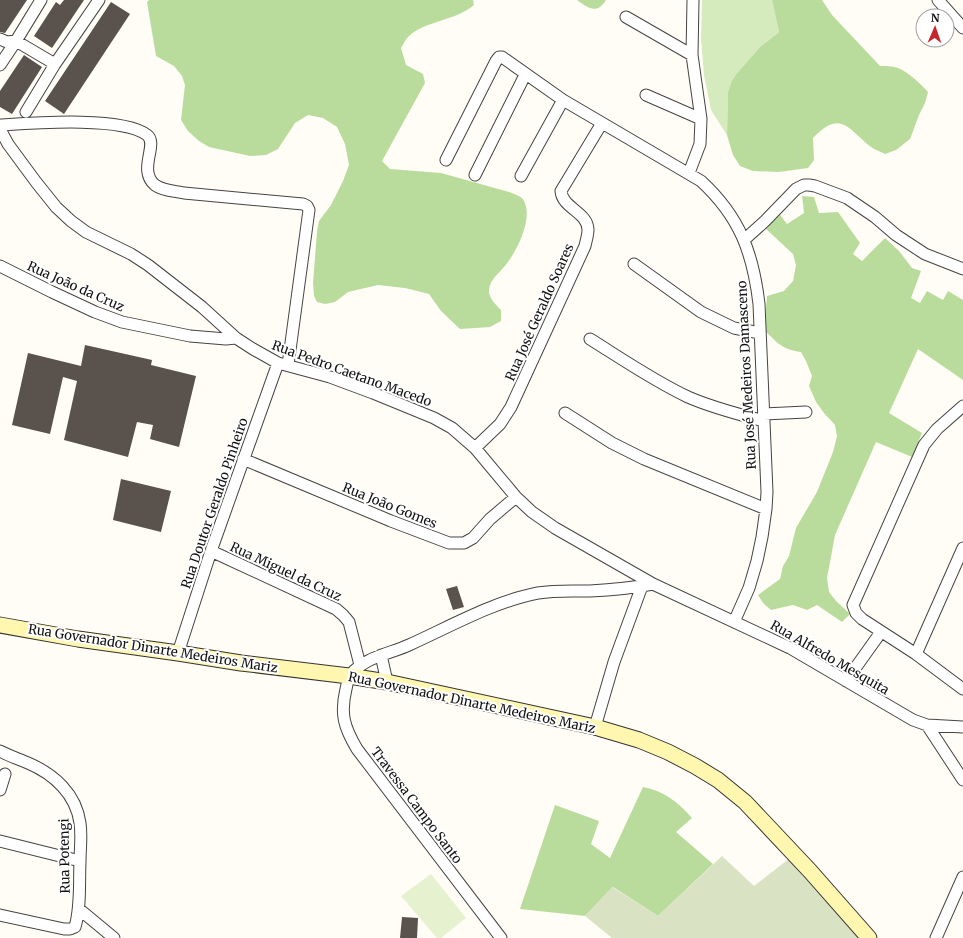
<svg xmlns="http://www.w3.org/2000/svg" width="963" height="938" font-family="Merriweather,serif">
  <style>
    .green { fill: #d5ebbd }
    .forest { fill: #b9dc9c }
    .cemetery { fill: #d9e3c4 }
    .pitch { fill: #e6f2cf }
    .building { fill: #5a524d }
    .lines { fill: none; stroke-linecap: round; stroke-linejoin: round }
    .street-casing { stroke: #444; stroke-width: 13 }
    .secondary-casing { stroke: #333; stroke-width: 17 }
    .street { stroke: #fff; stroke-width: 11 }
    .secondary { stroke: #fff6b0; stroke-width: 15 }
    .labels { text-anchor: middle; stroke-width: 4; stroke-linejoin: round; paint-order: stroke }
    .street-label { font-size: 13px; fill: #111; stroke: #fff }
  </style>
  <rect width="100%" height="100%" fill="#fffdf5"/>
  <path class="green" d="M702,0H772L779,32L760,47L738,72L728,92L727,135L711,110L704,75L701,38Z"/>
  <path class="forest" d="M149,0H473L474,5C454,22 425,20 408,37C405,40 403,45 401,48L406,65L423,74L425,83L382,161L390,169L441,173L509,192C514,194 522,196 524,201C533,218 518,248 508,262C502,271 490,278 489,290C488,297 496,305 501,310V321L490,327L460,329L441,311L429,294L405,288L378,285L348,292L335,302L325,304L317,302L314,296L313,283L317,232L319,221L331,205L343,181L349,165L345,144L337,127L323,118L308,115L295,123L278,149L266,155L250,156L209,147L199,141L188,131L181,120L185,85L182,76L174,66L156,56L147,2Z
    M577,0H606C597,15 588,8 577,0Z
    M772,0H822L832,15L880,66C886,66 892,66 898,68C908,72 921,84 928,92L925,103L919,115L910,139L896,150L885,154C882,152 878,151 874,149C849,132 843,107 813,138L814,160L808,168L779,172L753,171L740,166L733,155L727,135L728,92L732,81L738,72L760,47L779,32Z
    M802,196L814,197L819,213L838,212L860,243L853,254L862,261L885,238L899,251L912,268L921,271L911,298L920,303L927,291L943,300L948,291L963,300V380L918,349L889,413L922,433L912,457L876,442L835,535L830,562L827,578L829,592L836,601L850,614L842,622L817,605L807,610L793,605L771,610L763,603L758,595L780,579L783,566L789,556L796,528L817,492L833,452L837,436L835,425L824,413L816,402L809,386L812,376L806,361L801,352C781,349 778,343 764,330L767,296L784,291L793,281L796,265L793,254L765,228L778,212L787,224L804,213Z
    M643,787C664,791 678,802 692,818L676,832L713,864L658,916L613,887L585,916L520,909L555,805L599,821L591,844L610,858Z"/>
  <path class="cemetery" d="M722,856L754,886L790,858L859,938H612L585,916L612,887L658,916Z"/>
  <path class="pitch" d="M431,874L466,918L441,938H437L401,896Z"/>
  <path class="building" d="M0,0H27L5,33L0,32Z
    M64,0H84L52,48L34,36L56,2L60,5Z
    M111,2L130,14L64,114L45,101Z
    M24,55L42,67L12,114L0,107V91Z
    M85,345L152,360L151,365L196,376L179,447L150,439L153,425L137,422L128,457L64,440L77,381L63,377L50,434L12,425L28,353L81,366Z
    M121,479L171,491L161,532L113,520Z
    M457,586L464,607L453,610L446,589Z
    M402,917L418,918L417,938H400Z"/>
  <g class="lines">
    <g class="street-casing">
      <path id="street" d="M938,0L963,28
        M626,17L692,55
        M0,39L7,42L16,41L55,64
        M0,65L16,41L41,0
        M646,95L701,119
        M26,112L55,64L99,0
        M0,125C32,123 123,116 147,135C159,144 137,170 155,185C163,191 175,191 184,193L303,204L307,206L309,210L288,365
        M0,129L8,144L36,182L56,207L71,221L86,232L131,254L148,265L202,307L236,338L253,349L278,363L330,377L373,393L434,418L452,428L475,448L516,497L532,512L555,528L653,584L790,648L913,720L927,725L963,727
        M446,160L496,61L499,57H502L563,100L701,181C740,217 753,253 759,304L767,492L766,509L762,537L757,561L749,588L734,622
        M689,173L700,144L701,119L692,55L693,0
        M475,175L525,75
        M521,176L563,100
        M744,240L765,221L796,189L804,185H809L815,186L847,198L875,217L896,235L925,254L963,269
        M634,264L701,312L734,328L760,333
        M0,266L52,292L95,312L122,322L190,336L226,339L236,338
        M590,339C622,359 654,381 688,397C713,408 738,414 764,421
        M963,406L937,429L924,445L853,605L856,613L862,619L916,654L963,689
        M565,413L612,443L644,459L766,509
        M764,414L806,412
        M475,448L500,424L511,407L585,246C586,241 588,235 588,230C588,212 562,208 561,191L602,123
        M243,459L391,521L449,543H464L473,538L490,519L516,497
        M211,551L336,609L343,615L349,622L360,665
        M178,653L211,551L278,363
        M916,654L963,548
        M381,655L387,682
        M846,681L881,632
        M927,725L963,780
        M595,727L614,662L642,586
        M0,751C9,756 19,759 28,763C54,774 76,794 80,823C82,836 80,849 80,862C79,884 81,906 75,927L70,929H64L0,915
        M0,790L5,774
        M0,841L80,861
        M79,909L114,938
        M501,938L357,749C344,727 340,714 346,689C347,685 348,678 350,675C365,657 389,654 409,645C449,627 495,601 538,593C555,590 572,591 590,591C610,590 632,588 653,584
        M936,938L963,877"/>
    </g>
    <g class="secondary-casing">
      <path id="secondary" d="M0,625L78,639L178,653L241,663L349,676L387,682L595,727L639,740L668,752L695,766L718,780L745,802L810,871L869,938"/>
    </g>
    <use href="#street" class="street"/>
    <use href="#secondary" class="secondary"/>
  </g>
  <g class="labels">
    <g class="street-label">
      <text transform="translate(76 286) rotate(24)" y="5">Rua João da Cruz</text>
      <text transform="translate(539 312) rotate(-66)" y="5">Rua José Geraldo Soares</text>
      <text transform="translate(352 373) rotate(20)" y="5">Rua Pedro Caetano Macedo</text>
      <text transform="translate(746 375) rotate(-93)" y="5">Rua José Medeiros Damasceno</text>
      <text transform="translate(214 503) rotate(-71)" y="5">Rua Doutor Geraldo Pinheiro</text>
      <text transform="translate(390 505) rotate(22)" y="5">Rua João Gomes</text>
      <text transform="translate(286 571) rotate(25)" y="5">Rua Miguel da Cruz</text>
      <text transform="translate(153 648) rotate(9)" y="5">Rua Governador Dinarte Medeiros Mariz</text>
      <text transform="translate(830 657) rotate(30)" y="5">Rua Alfredo Mesquita</text>
      <text transform="translate(472 702) rotate(12)" y="5">Rua Governador Dinarte Medeiros Mariz</text>
      <text transform="translate(417 805) rotate(53)" y="5">Travessa Campo Santo</text>
      <text transform="translate(64 856) rotate(-91)" y="5">Rua Potengi</text>
    </g>
  </g>
  <g transform="translate(935 28) rotate(2)"><circle r="19" fill="#ffffff" stroke="#a0a0a0"/>
  <path d="M0-3L7 15L0 10L-7 15Z" fill="#c4262e"/>
  <text y="-6" font-size="11" font-weight="bold" text-anchor="middle" fill="#111111">N</text>
  </g>
</svg>
